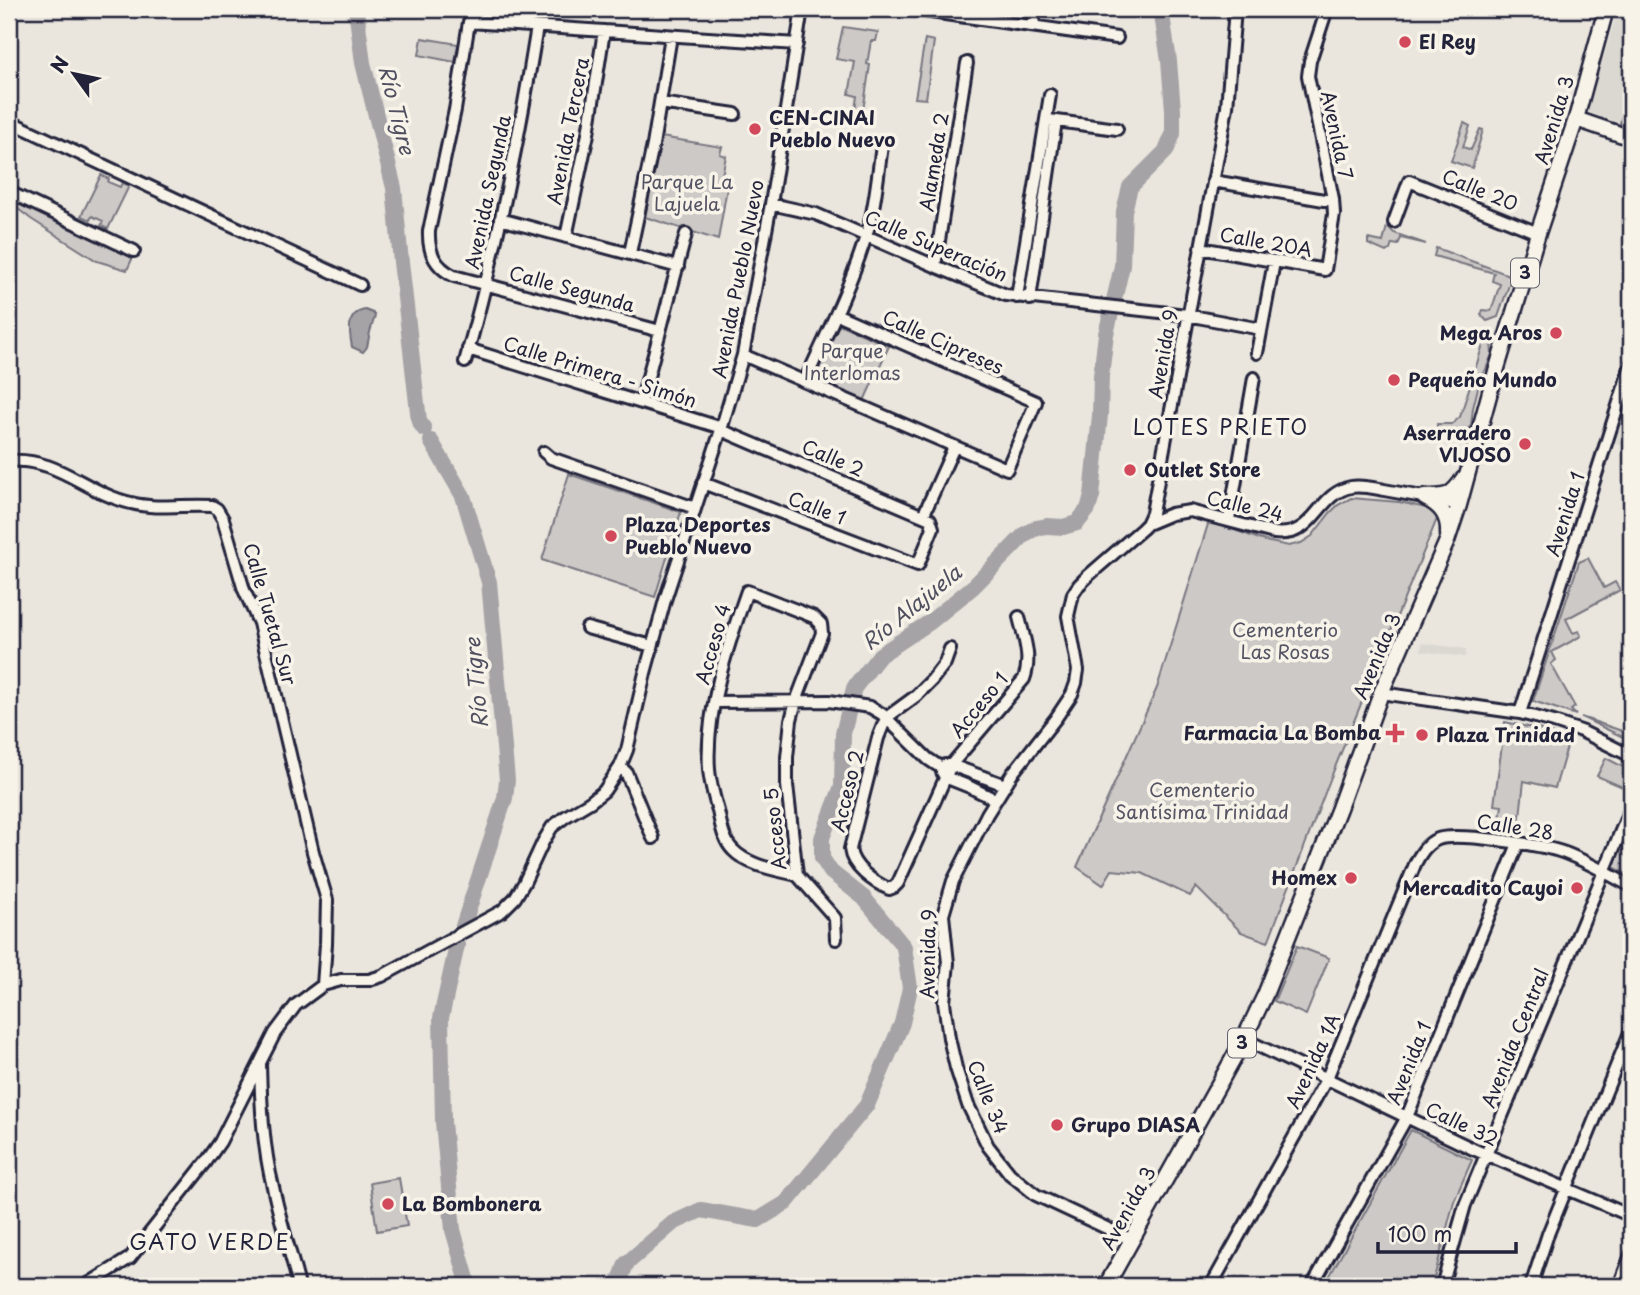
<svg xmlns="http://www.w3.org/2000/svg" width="1640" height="1295" font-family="'Playpen Sans',sans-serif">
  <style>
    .built { fill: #dbd8d2 }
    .green { fill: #cdc9c6; stroke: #787680; stroke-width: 2 }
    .water { fill: #a6a3a6; stroke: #716f7b; stroke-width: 2 }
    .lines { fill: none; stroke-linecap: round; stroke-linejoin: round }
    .river { stroke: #a6a3a6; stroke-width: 16 }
    .minor-casing { stroke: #22223b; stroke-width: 16 }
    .major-casing { stroke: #22223b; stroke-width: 19 }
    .minor { stroke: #f7f3e8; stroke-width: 10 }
    .major { stroke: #f7f3e8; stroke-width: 14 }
    .poi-dot { fill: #d1495b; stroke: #f7f3e8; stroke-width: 2.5 }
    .labels { text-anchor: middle; stroke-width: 7; stroke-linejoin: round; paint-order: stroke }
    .shield { fill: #f7f3e8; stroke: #62616f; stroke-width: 2 }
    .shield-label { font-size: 18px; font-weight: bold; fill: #22223b }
    .poi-label { font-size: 19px; font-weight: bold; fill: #22223b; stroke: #f7f3e8; text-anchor: start }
    .street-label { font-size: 19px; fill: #22223b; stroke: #f7f3e8 }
    .park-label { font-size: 19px; fill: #555465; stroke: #f7f3e8 }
    .water-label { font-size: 21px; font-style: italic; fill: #504f60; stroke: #f7f3e8 }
    .neighbourhood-label { font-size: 21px; letter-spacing: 2px; fill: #22223b; stroke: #f7f3e8 }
  </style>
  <rect width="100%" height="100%" fill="#eae6de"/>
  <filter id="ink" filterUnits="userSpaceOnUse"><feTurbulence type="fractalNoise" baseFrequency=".0143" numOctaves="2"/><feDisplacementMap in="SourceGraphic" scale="14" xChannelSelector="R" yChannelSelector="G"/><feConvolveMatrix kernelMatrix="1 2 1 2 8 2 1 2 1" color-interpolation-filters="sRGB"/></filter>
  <g filter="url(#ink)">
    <path class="built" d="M1616,16L1631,20V81L1620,123L1587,112Z
      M1622,423L1631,426V448L1616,443Z
      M1422,643L1466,649L1465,657L1421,651Z"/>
    <path class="green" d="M843,27L878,32L876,41H871L867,64L870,65L863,111L855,110L857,96L849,94L855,62L836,59Z
      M422,38L458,44L455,62L419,55Z
      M925,39L934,41L926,99L915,98Z
      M1631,81V127L1620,123Z
      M1464,123L1470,126L1463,147L1471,150L1480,129L1483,130L1472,168L1451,161Z
      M661,137L722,147L720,154L726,156L721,180L728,182L718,240L645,217Z
      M101,175L109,179L108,182L120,187L122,183L129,186L108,229L101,226L103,221L92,216L90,220L81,216Z
      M9,197L134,255L127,270L97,261L31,219L9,202Z
      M1387,226L1394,233L1426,244L1401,238L1398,245L1392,244L1390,250L1386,252L1368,244V239L1383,242Z
      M1436,248L1512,276L1498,317L1487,321L1481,315L1483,310L1491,311L1500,284L1492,281L1494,273L1434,256Z
      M841,325L889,346L864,401L817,380L815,377L837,327Z
      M1485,338L1491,342L1492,354L1486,369L1481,376L1473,408L1471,426L1464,432L1437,429V424H1452L1460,417Z
      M569,474L681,512L655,597L542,560Z
      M1351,498L1399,502L1431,509L1436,514L1437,519L1331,777L1268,942L1241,932L1196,887L1190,896L1142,873L1112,870L1103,885L1077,867L1157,688L1209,521L1265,541L1289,546L1301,543L1312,536L1330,513L1338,505Z
      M1588,558L1604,588L1615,582L1620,590L1566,619L1573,633L1579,631L1581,636L1552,652L1556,660L1551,664L1575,707L1571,710L1576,715L1533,701L1579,562Z
      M1581,717L1631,734V741Z
      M1505,722L1542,730L1569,740L1555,788L1524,781L1518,834L1498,831L1502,806L1494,805Z
      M1606,758L1631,771V780L1627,789L1597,776Z
      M1631,826V876L1613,867Z
      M1297,946L1329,958L1306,1015L1274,1001Z
      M1411,1130L1472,1160L1454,1201L1432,1286H1324Z
      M399,1178L407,1226L377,1231L370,1183Z"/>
    <path class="water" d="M365,310L373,313L375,316L370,332L367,347L363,352L352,347C349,331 346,313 365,310Z"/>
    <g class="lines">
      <path class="river" d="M356,9L363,63L394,188L401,262L419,421L424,429
        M431,441L463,496L489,582L507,780L505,798L463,926
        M457,945L441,1018L443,1122L453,1230L469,1286
        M618,1286L626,1264L673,1223L701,1210L758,1220L786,1203L867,1105L902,1023L910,988L904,947L864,898L831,872L822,858V838L842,786L843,734L854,688L880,655L930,622L974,586L1025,534L1036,528L1047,526L1063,527L1077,523L1088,509L1092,496L1100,415L1101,376L1106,334L1122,266L1124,211L1130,187L1166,151L1173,134V110L1169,61L1161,9"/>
      <g class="minor-casing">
        <path id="minor" d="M909,9L1117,38
          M1033,26L1035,9
          M660,103L735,114
          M1049,120L1117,129
          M9,121L360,285
          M1213,181L1324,200L1333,199
          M9,192L134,251
          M771,204L816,214L935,266L1006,295L1187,315L1261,329
          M500,219L678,267
          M1394,222L1409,181L1538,233
          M566,237L588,134L604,31
          M1200,248L1325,270L1334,214L1333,199L1308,76L1310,61L1327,9
          M630,253L653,145L671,36
          M935,266L967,63
          M1017,297L1050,95
          M1030,299L1056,121
          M660,331L454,276C435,267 428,252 429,231L455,110L469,22L797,44
          M468,349L722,428
          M1257,353L1274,262
          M743,355L1007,469L1036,402L836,314
          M465,362C496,252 519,140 537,27
          M805,381C828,332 854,279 869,226C876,201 878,172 882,146
          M641,403L686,234
          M544,452L551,458L695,508
          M9,461C58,457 86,493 131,503C158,510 185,504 212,506L217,509L223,519L244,590L259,623L313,852L327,900L326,944L323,985
          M703,483L918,565L933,528L930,519L923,516L721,430
          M923,516L954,447
          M1229,520L1254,378
          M1147,524L1171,514L1190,511L1274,533C1316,538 1316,494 1351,487C1362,485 1373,488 1384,490C1409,494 1434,499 1459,505
          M587,628L652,646
          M950,649L945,663L932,680L916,696L886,718L878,738L850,849C852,867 873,882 889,889L894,887L898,883L951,765L1024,679C1032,658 1024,638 1019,617
          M1381,693L1520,713L1554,722L1581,731L1631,756
          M715,702L829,701L870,707L882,714L928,759L937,765
          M1520,713L1631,365
          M945,765H951L1005,785
          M620,767L626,772L653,838
          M942,772L945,777L970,787L996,800
          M797,875C777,870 748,866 733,850C723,840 721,824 718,811C714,797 710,783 709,769C705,711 728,645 747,591L814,617L821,624L822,633L796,701L791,720L787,757V785L797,875L835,918L836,939
          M1244,1039L1473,1149L1631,1216
          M260,1064C261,1106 263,1147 273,1187C280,1221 291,1253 299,1286
          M1132,1240L1036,1195L1010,1174L988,1146L968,1105L956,1068L949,1038L944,1002L948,963L943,915L953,881L987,814L1012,774L1056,718L1072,694L1076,683L1078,670L1068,616L1073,594L1079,585L1089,575L1142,529L1147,524L1152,513L1227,107L1235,9
          M85,1286L130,1258L206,1162L220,1142L275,1033L296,1005L323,985L341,980H369L382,976L502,911L515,898L524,883L543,842L552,827L565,817L590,802L604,791L620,767L627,750L645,673L665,600L721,430L743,355L771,204L802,9
          M1211,1286L1327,1078L1416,862C1421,853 1427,843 1438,839C1456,832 1542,845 1562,852C1586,860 1609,875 1631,886
          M1312,1286L1407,1117L1518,844
          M1442,1286L1465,1205L1631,807
          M1531,1286L1548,1234L1631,1030
          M1619,1286L1631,1255"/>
      </g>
      <g class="major-casing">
        <path id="major" d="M1576,119L1631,138
          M1424,497C1446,497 1451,497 1463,479
          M1425,498C1441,506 1449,516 1448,534
          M1106,1286L1244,1039L1265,995L1339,808L1381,693L1447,541L1459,505L1491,388L1538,233L1576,119L1606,9"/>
      </g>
      <use href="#minor" class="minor"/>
      <use href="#major" class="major"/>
    </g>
  </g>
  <g class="poi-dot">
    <circle cx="1405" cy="42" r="7"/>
    <circle cx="755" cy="129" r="7"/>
    <circle cx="1556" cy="333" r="7"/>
    <circle cx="1394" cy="380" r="7"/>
    <circle cx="1525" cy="444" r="7"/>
    <circle cx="1130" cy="470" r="7"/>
    <circle cx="611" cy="536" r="7"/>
    <path d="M1391.5 722.5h7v7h7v7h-7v7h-7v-7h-7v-7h7z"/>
    <circle cx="1422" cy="735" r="7"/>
    <circle cx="1351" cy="878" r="7"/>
    <circle cx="1577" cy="888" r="7"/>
    <circle cx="1057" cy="1125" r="7"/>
    <circle cx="388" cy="1204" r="7"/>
  </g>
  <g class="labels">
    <g class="shield">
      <rect x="1511" y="258.5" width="28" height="29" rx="5"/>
      <rect x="1228" y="1028.5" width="28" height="29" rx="5"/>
    </g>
    <g class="shield-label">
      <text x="1525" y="279">3</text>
      <text x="1242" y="1049">3</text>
    </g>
    <g class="poi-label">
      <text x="1419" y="49">El Rey</text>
      <text x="769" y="125">CEN-CINAI<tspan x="769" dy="22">Pueblo Nuevo</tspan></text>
      <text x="1542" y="340" text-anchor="end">Mega Aros</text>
      <text x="1408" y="387">Pequeño Mundo</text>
      <text x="1511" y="440" text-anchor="end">Aserradero<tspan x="1511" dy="22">VIJOSO</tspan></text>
      <text x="1144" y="477">Outlet Store</text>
      <text x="625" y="532">Plaza Deportes<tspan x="625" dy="22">Pueblo Nuevo</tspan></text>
      <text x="1381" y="740" text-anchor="end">Farmacia La Bomba</text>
      <text x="1436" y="742">Plaza Trinidad</text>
      <text x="1337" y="885" text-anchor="end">Homex</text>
      <text x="1563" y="895" text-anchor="end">Mercadito Cayoi</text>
      <text x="1071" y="1132">Grupo DIASA</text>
      <text x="402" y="1211">La Bombonera</text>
    </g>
    <g class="street-label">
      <text transform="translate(1554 120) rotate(-73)" y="7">Avenida 3</text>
      <text transform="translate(568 131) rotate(-79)" y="7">Avenida Tercera</text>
      <text transform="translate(1337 135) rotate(78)" y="7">Avenida 7</text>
      <text transform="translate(934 162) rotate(-81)" y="7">Alameda 2</text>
      <text transform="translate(1480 190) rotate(22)" y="7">Calle 20</text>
      <text transform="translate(488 192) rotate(-78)" y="7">Avenida Segunda</text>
      <text transform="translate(1266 242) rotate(10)" y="7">Calle 20A</text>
      <text transform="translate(936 246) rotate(23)" y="7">Calle Superación</text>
      <text transform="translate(738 279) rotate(-79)" y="7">Avenida Pueblo Nuevo</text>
      <text transform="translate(572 289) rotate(15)" y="7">Calle Segunda</text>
      <text transform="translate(943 342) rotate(24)" y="7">Calle Cipreses</text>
      <text transform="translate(1163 354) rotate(-80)" y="7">Avenida 9</text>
      <text transform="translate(600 372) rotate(17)" y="7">Calle Primera - Simón</text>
      <text transform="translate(833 458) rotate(23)" y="7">Calle 2</text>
      <text transform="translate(1245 506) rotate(13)" y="7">Calle 24</text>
      <text transform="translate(817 508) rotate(21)" y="7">Calle 1</text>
      <text transform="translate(1565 514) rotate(-72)" y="7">Avenida 1</text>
      <text transform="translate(270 614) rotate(74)" y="7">Calle Tuetal Sur</text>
      <text transform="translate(713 644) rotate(-74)" y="7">Acceso 4</text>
      <text transform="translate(1377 656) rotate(-67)" y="7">Avenida 3</text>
      <text transform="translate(979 705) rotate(-50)" y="7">Acceso 1</text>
      <text transform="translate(847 791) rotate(-76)" y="7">Acceso 2</text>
      <text transform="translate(1515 827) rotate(9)" y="7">Calle 28</text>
      <text transform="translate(775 829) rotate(-96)" y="7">Acceso 5</text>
      <text transform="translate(928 954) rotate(-89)" y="7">Avenida 9</text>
      <text transform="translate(1515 1038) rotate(-68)" y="7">Avenida Central</text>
      <text transform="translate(1313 1061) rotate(-65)" y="7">Avenida 1A</text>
      <text transform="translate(1409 1063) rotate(-68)" y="7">Avenida 1</text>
      <text transform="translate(988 1097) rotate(68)" y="7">Calle 34</text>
      <text transform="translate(1462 1124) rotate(25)" y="7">Calle 32</text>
      <text transform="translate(1128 1208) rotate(-61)" y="7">Avenida 3</text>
    </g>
    <g class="park-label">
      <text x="687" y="189">Parque La<tspan x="687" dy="22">Lajuela</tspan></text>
      <text x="852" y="358">Parque<tspan x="852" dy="22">Interlomas</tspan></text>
      <text x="1285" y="637">Cementerio<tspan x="1285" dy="22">Las Rosas</tspan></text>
      <text x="1202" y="797">Cementerio<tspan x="1202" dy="22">Santísima Trinidad</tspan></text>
    </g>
    <g class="water-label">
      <text transform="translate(396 110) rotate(76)" y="7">Río Tigre</text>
      <text transform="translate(912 608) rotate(-39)" y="7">Río Alajuela</text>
      <text transform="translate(477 683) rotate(-95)" y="7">Río Tigre</text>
    </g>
    <g class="neighbourhood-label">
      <text x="1221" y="435">LOTES PRIETO</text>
      <text x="210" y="1250">GATO VERDE</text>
    </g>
  </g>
  <rect width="1640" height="1295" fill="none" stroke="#f7f3e8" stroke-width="35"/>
  <rect x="18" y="18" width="1605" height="1260" fill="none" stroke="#22223b" stroke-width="2.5" filter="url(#ink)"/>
  <g transform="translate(74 74) rotate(303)" stroke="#f7f3e8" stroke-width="5" paint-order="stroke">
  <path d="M0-5L12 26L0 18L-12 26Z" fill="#22223b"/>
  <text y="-10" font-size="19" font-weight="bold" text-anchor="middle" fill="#22223b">N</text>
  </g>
  <path d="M1378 1242v10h138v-10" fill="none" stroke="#22223b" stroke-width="3.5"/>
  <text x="1388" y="1242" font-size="21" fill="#22223b" stroke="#f7f3e8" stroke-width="5" paint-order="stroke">100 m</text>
</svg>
